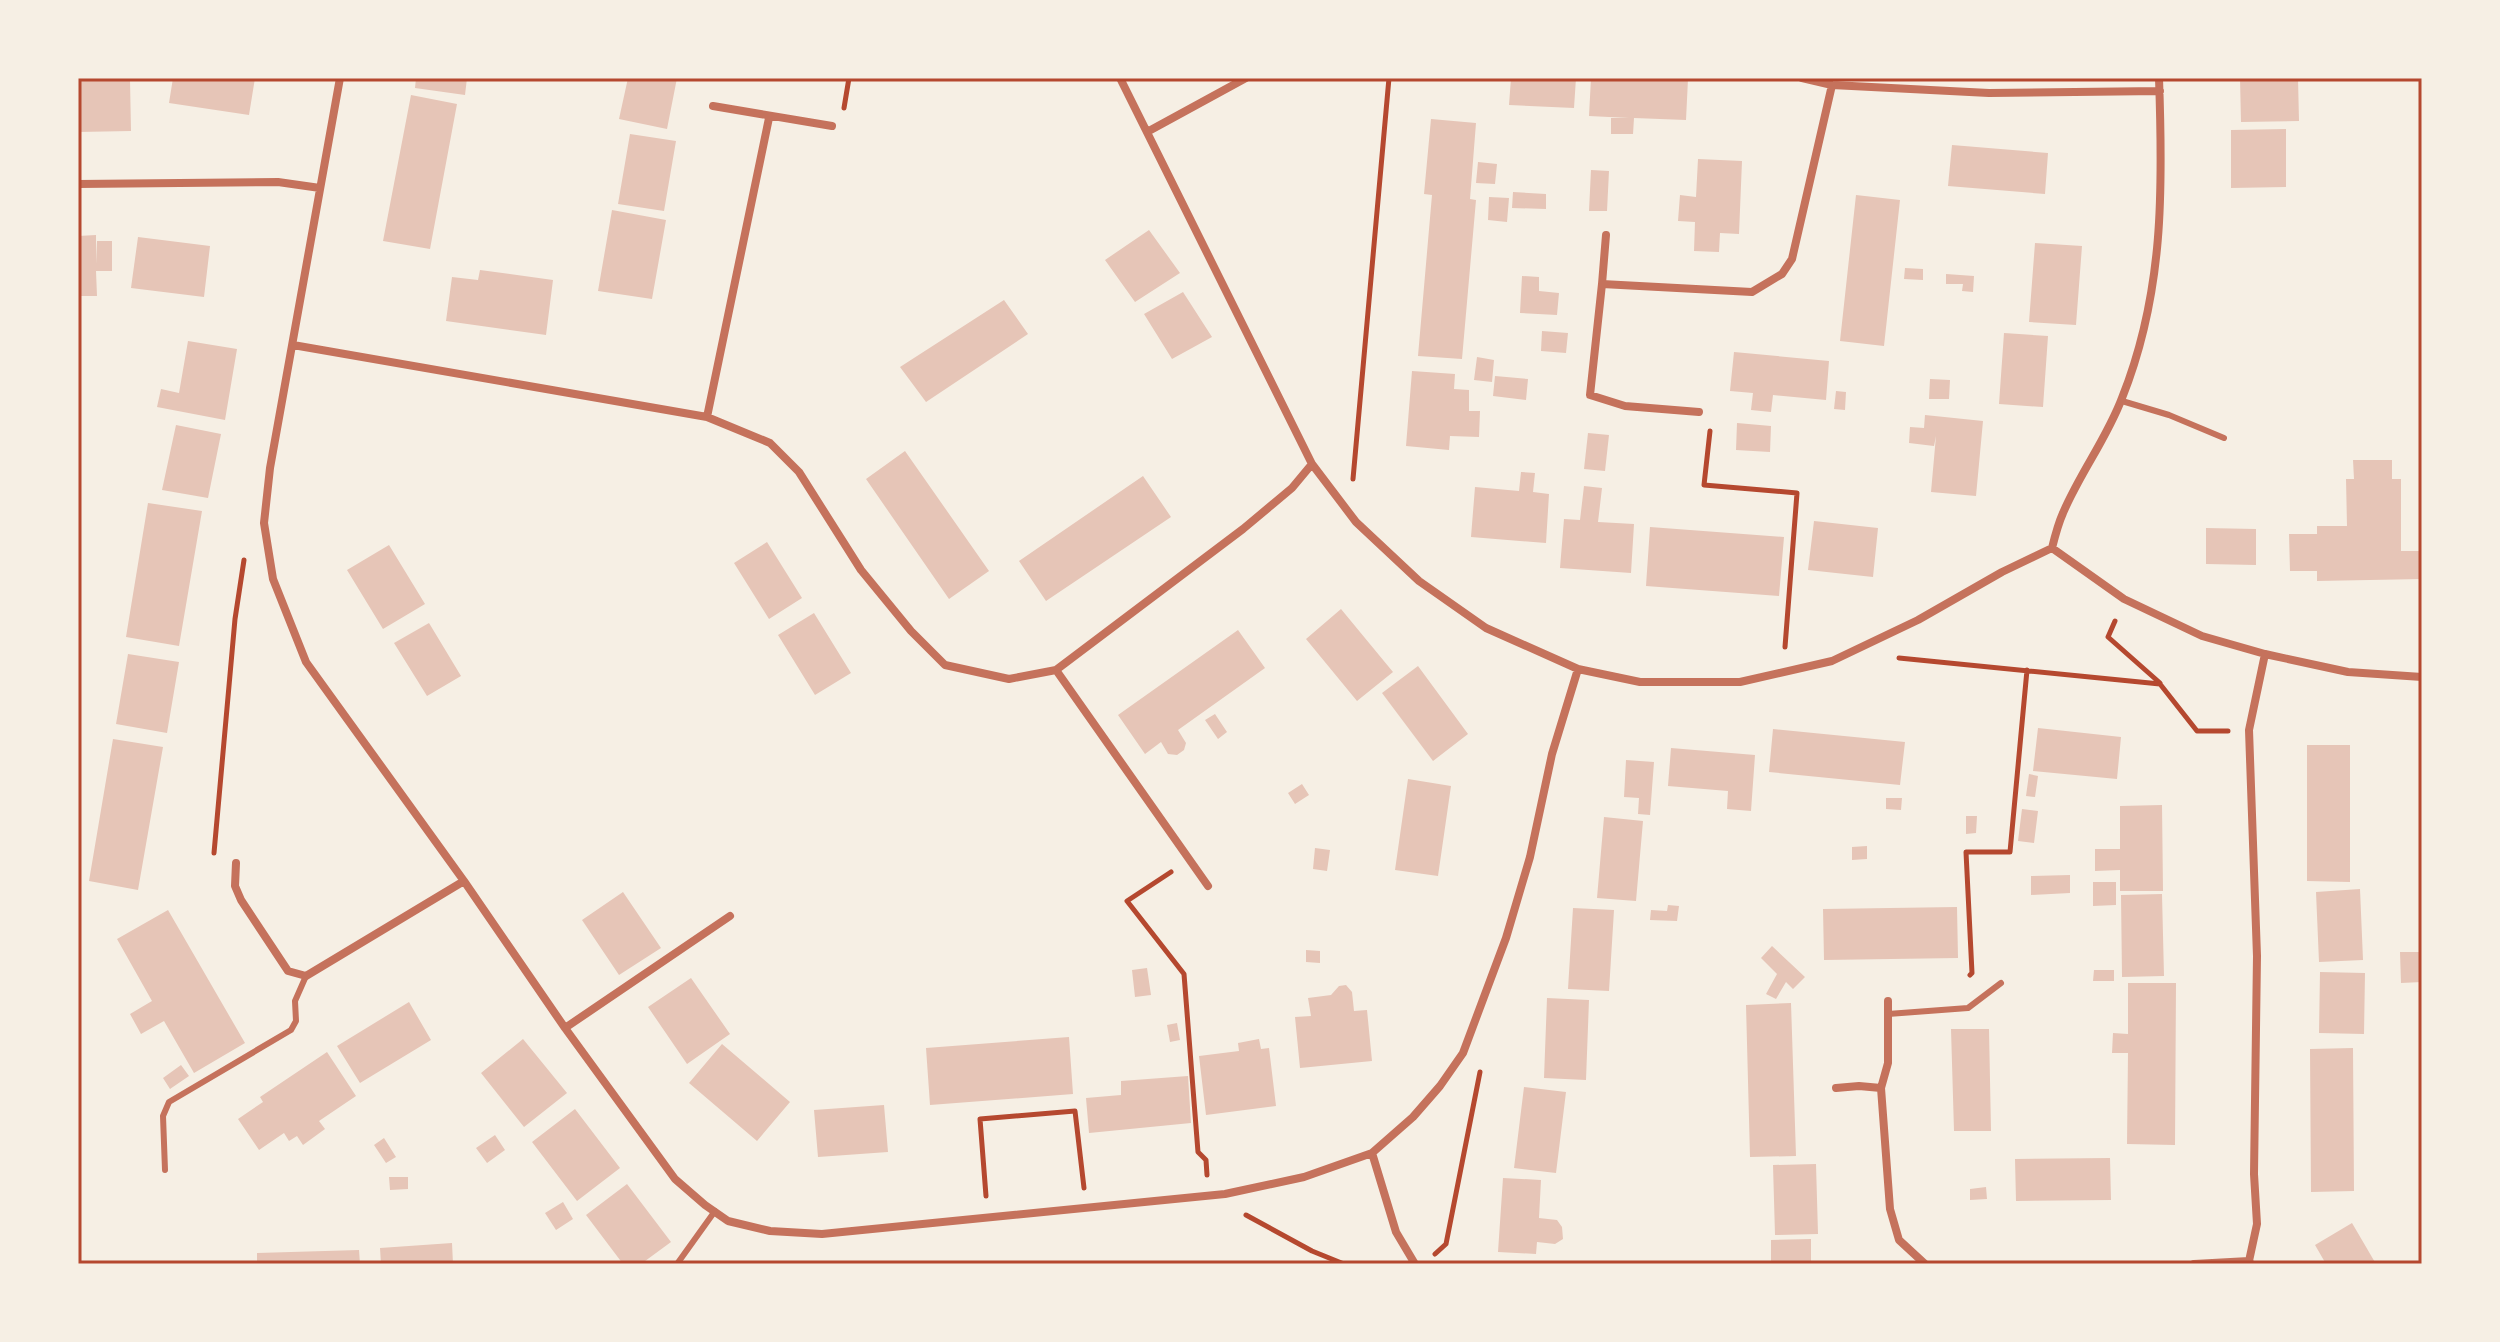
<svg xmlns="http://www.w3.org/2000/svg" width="2500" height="1342" font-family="Montserrat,sans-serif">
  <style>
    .building { fill: #e6c5b7 }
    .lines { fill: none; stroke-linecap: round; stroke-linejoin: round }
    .path { stroke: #b5482f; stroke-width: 5 }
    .service { stroke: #c5725c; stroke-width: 6 }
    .minor { stroke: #c5725c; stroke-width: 8 }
    .neatline { fill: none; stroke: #b5482f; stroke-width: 3 }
  </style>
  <rect width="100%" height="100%" fill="#f6efe4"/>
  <path class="building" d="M173,78H255L249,115L169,103Z
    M416,78H467L465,95L415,88Z
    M628,78H677L667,129L619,119Z
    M1511,78H1576L1574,108L1509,105Z
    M1591,78L1688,79L1686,120L1634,118L1633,134H1611V118H1629L1589,116Z
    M2240,78H2298L2299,121L2241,122Z
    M130,80L131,131L78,132V81Z
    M411,95L457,104L430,249L383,241Z
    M1431,119L1476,123L1470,199L1476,200L1462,359L1418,356L1432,195L1424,194Z
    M2286,129V187L2231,188V130Z
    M630,134L676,141L664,211L618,204Z
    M1952,145L2048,153L2045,194L1948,186Z
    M1698,159L1742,161L1739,234L1720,233L1719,252L1694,251L1695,222L1678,221L1680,195L1696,197Z
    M1478,162L1497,164L1495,184L1476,183Z
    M1591,170L1609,171L1607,211H1589Z
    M1513,192L1546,194V209L1512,208Z
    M1856,195L1900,200L1884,346L1840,341Z
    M1489,197L1509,198L1507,222L1488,220Z
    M612,210L666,220L652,299L598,291Z
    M1149,230L1180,273L1135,302L1105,260Z
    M96,235V264L97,241H112V271H96L97,296H78V236Z
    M138,237L210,246L204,297L131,288Z
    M2035,243L2082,246L2076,325L2029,322Z
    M1905,268L1923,269V280L1904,279Z
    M480,270L553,280L546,335L446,321L452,277L478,280Z
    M1946,274L1974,276L1973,292L1962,291L1963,284H1946Z
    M1522,276L1539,277V291L1559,293L1557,315L1520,313Z
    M1183,292L1212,337L1172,359L1144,314Z
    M1004,300L1028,334L926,402L900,367Z
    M1542,331L1568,333L1566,353L1541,351Z
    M2004,333L2048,336L2043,407L1999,404Z
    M188,341L237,349L225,420L157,407L161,389L179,393Z
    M1734,352L1829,361L1826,400L1773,395L1771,412L1751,410L1753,393L1730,391Z
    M1477,357L1494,360L1492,382L1474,380Z
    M1412,371L1455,374L1454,389L1469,390V411H1480L1479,437L1450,436L1449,450L1406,446Z
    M1495,376L1528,379L1526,400L1493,396Z
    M1930,379L1950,380L1949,399H1929Z
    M1836,391L1846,392L1845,410L1834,409Z
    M1925,415L1983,421L1976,496L1931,492L1936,436L1934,446L1909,443L1910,427L1924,428Z
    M1737,423L1771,426L1770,452L1736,450Z
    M176,425L221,434L208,498L162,490Z
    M1588,433L1609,435L1605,471L1584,469Z
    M905,451L989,571L949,599L866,479Z
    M2353,460H2392V479H2401V551H2422V579L2317,581V571H2290L2289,534H2317V526H2347L2346,479H2354Z
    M1521,472L1535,473L1533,492L1549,494L1546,543L1471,537L1475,487L1519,491Z
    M1143,476L1171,517L1046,601L1019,561Z
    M1584,486L1602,488L1598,522L1634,524L1631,573L1560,568L1564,519L1580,520Z
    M148,503L202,511L179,646L126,637Z
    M1814,521L1878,528L1873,577L1808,570Z
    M1650,527L1784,537L1779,596L1646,586Z
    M2206,528L2256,529V565L2206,564Z
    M767,542L802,598L769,619L734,563Z
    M389,545L425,604L383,629L347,570Z
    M1341,609L1393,672L1357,701L1306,639Z
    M814,613L851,673L815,695L778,635Z
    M429,623L461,676L427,696L394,643Z
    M1238,630L1265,668L1178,730L1186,743L1184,750L1177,755L1168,754L1161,742L1145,754L1118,715Z
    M128,654L179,662L167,733L116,724Z
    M1418,666L1468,734L1433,761L1382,693Z
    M1215,714L1227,732L1218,739L1205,720Z
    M2038,728L2121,737L2117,779L2033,771Z
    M1773,729L1905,742L1900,785L1769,772Z
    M113,739L163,747L138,890L89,881Z
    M2307,745H2350V882L2307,881Z
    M1671,748L1755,755L1751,811L1727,809L1728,791L1668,786Z
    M1626,760L1654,762L1650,815L1638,814L1639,798L1624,797Z
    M2029,774L2038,776L2035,797L2026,796Z
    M1408,779L1451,786L1438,876L1395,870Z
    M1302,784L1309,795L1295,804L1288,793Z
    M1886,798H1902L1901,810L1886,809Z
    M2162,805L2163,891H2120V870L2095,871V849H2120V806Z
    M2022,809L2038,811L2034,843L2018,841Z
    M1966,816H1977L1976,833L1966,834Z
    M1604,817L1643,821L1636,901L1597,898Z
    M1867,846V859L1852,860V847Z
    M1315,848L1330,850L1327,871L1313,869Z
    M2070,875V893L2031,895V876Z
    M2093,882H2116V905L2093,906Z
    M2360,889L2363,960L2319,962L2316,892Z
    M623,892L661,948L619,975L582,920Z
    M2162,894L2164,976L2122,977L2121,895Z
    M1668,905L1679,906L1677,921L1650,920L1651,910L1667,911Z
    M1957,907L1958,958L1824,960L1823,909Z
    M1573,908L1614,910L1609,991L1568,989Z
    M168,910L245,1043L194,1073L164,1021L141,1034L130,1014L152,1001L117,939Z
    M1772,946L1805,977L1793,989L1786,982L1776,999L1766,994L1777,974L1761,958Z
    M1306,950L1320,951V963L1306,962Z
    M2400,952H2422V982L2401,983Z
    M1147,968L1151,995L1135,997L1132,970Z
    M2094,970H2114V981H2093Z
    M2320,972L2365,973L2364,1034L2319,1033Z
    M691,978L730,1034L687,1064L648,1007Z
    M2128,983H2176L2175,1145L2127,1144L2128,1053H2112L2113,1033L2128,1034Z
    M1346,985L1352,992L1354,1011L1367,1010L1372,1061L1300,1068L1295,1017L1311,1016L1308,998L1331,995L1339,986Z
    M1547,998L1589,1000L1586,1080L1544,1078Z
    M409,1002L431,1040L360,1083L337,1046Z
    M1791,1003L1796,1156L1750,1157L1746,1005Z
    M1177,1023L1180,1040L1170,1042L1167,1025Z
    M1951,1029H1989L1991,1131H1954Z
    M1069,1037L1073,1094L930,1105L926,1048Z
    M523,1039L567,1093L524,1127L481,1073Z
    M1259,1039L1261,1049L1269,1048L1276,1106L1206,1115L1199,1056L1239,1051L1238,1043Z
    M722,1044L790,1102L757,1141L689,1083Z
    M2353,1048L2354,1191L2311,1192L2310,1049Z
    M327,1052L356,1096L319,1121L325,1129L303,1145L297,1136L289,1141L284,1133L259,1150L238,1119L263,1102L260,1097Z
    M181,1065L189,1076L170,1089L163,1078Z
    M1188,1076L1191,1123L1089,1133L1086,1098L1121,1095V1081Z
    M1524,1087L1566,1092L1556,1173L1514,1168Z
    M884,1105L888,1152L818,1157L814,1110Z
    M575,1109L620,1168L577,1201L532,1142Z
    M495,1135L505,1150L487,1163L476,1148Z
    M384,1138L396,1157L386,1163L374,1145Z
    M2110,1158L2111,1200L2016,1201L2015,1159Z
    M1816,1164L1818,1234L1775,1235L1773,1165Z
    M389,1177H408V1189L390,1190Z
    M1503,1178L1541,1180L1539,1218L1557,1220L1562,1227L1563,1239L1555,1244L1537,1242L1536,1254L1498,1252Z
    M627,1184L671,1242L641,1264H623L586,1215Z
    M1986,1187L1987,1199L1970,1200V1189Z
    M563,1202L573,1219L556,1230L545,1213Z
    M2352,1223L2376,1264H2326L2315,1245Z
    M1811,1239V1264H1771V1240Z
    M452,1243L453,1264H381L380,1248Z
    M359,1250L360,1264H257V1253Z"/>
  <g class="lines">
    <path class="path" d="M844,108L849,78
      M1710,431L1704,485L1797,493L1785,647
      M1353,479L1389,78
      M2115,621L2108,637L2160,683
      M1899,658L2160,684L2197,731H2228
      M214,853L235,619L244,560
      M1171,872L1127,901L1184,974L1198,1152L1206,1160L1207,1175
      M1970,975L1972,973L1966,852H2010L2027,670
      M986,1196L980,1119L1075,1111L1084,1188
      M1246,1215L1312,1251L1344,1264
      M1435,1254L1446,1244L1480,1072"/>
    <path class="service" d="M2122,401L2169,415L2224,438
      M1888,1014L1968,1008L2001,983
      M165,1170L163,1116L169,1102L291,1030L296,1021L295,1001L306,976
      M677,1264L715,1211"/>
    <path class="minor" d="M340,78L270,468L264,523L273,579L306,662L464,881L565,1028L675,1179L705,1205L728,1221L770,1231L822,1234L1225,1194L1304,1177L1372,1153L1413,1117L1440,1086L1463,1053L1506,938L1530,857L1552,754L1578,669
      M1120,78L1312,464L1356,522L1419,581L1486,628L1578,669L1640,682H1740L1832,661L1918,620L2002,572L2052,548C2055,536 2058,524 2063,513C2080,473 2107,438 2122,398C2164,293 2163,189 2159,78
      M1802,78L1832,85L1989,93L2160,91
      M713,106L832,126
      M1147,132L1246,78
      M78,184L278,182L320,188
      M1602,284L1606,235
      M293,345L707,417L770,443L799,472L861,570L911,631L945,665L1009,679L1056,670L1243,529L1292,488L1312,464
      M1699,412L1625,406L1590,395L1602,284L1752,292L1782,274L1792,259L1832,85
      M707,417L769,118
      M2052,548L2124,599L2202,636L2265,654L2348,672L2422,677
      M1056,670L1208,886
      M236,863L235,886L241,900L288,971L306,976L464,881
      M565,1028L730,916
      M1836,1088L1859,1086L1881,1088L1888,1063V1001
      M1881,1088L1890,1209L1899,1240L1925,1264
      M1372,1153L1396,1232L1415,1264
      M2194,1264L2249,1261
      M2251,1264L2249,1261L2257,1224L2254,1174L2257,956L2249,730L2265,654"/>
  </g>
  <rect width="2500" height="1342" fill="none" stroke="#f6efe4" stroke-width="160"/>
  <rect x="80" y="80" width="2340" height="1182" class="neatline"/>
</svg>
